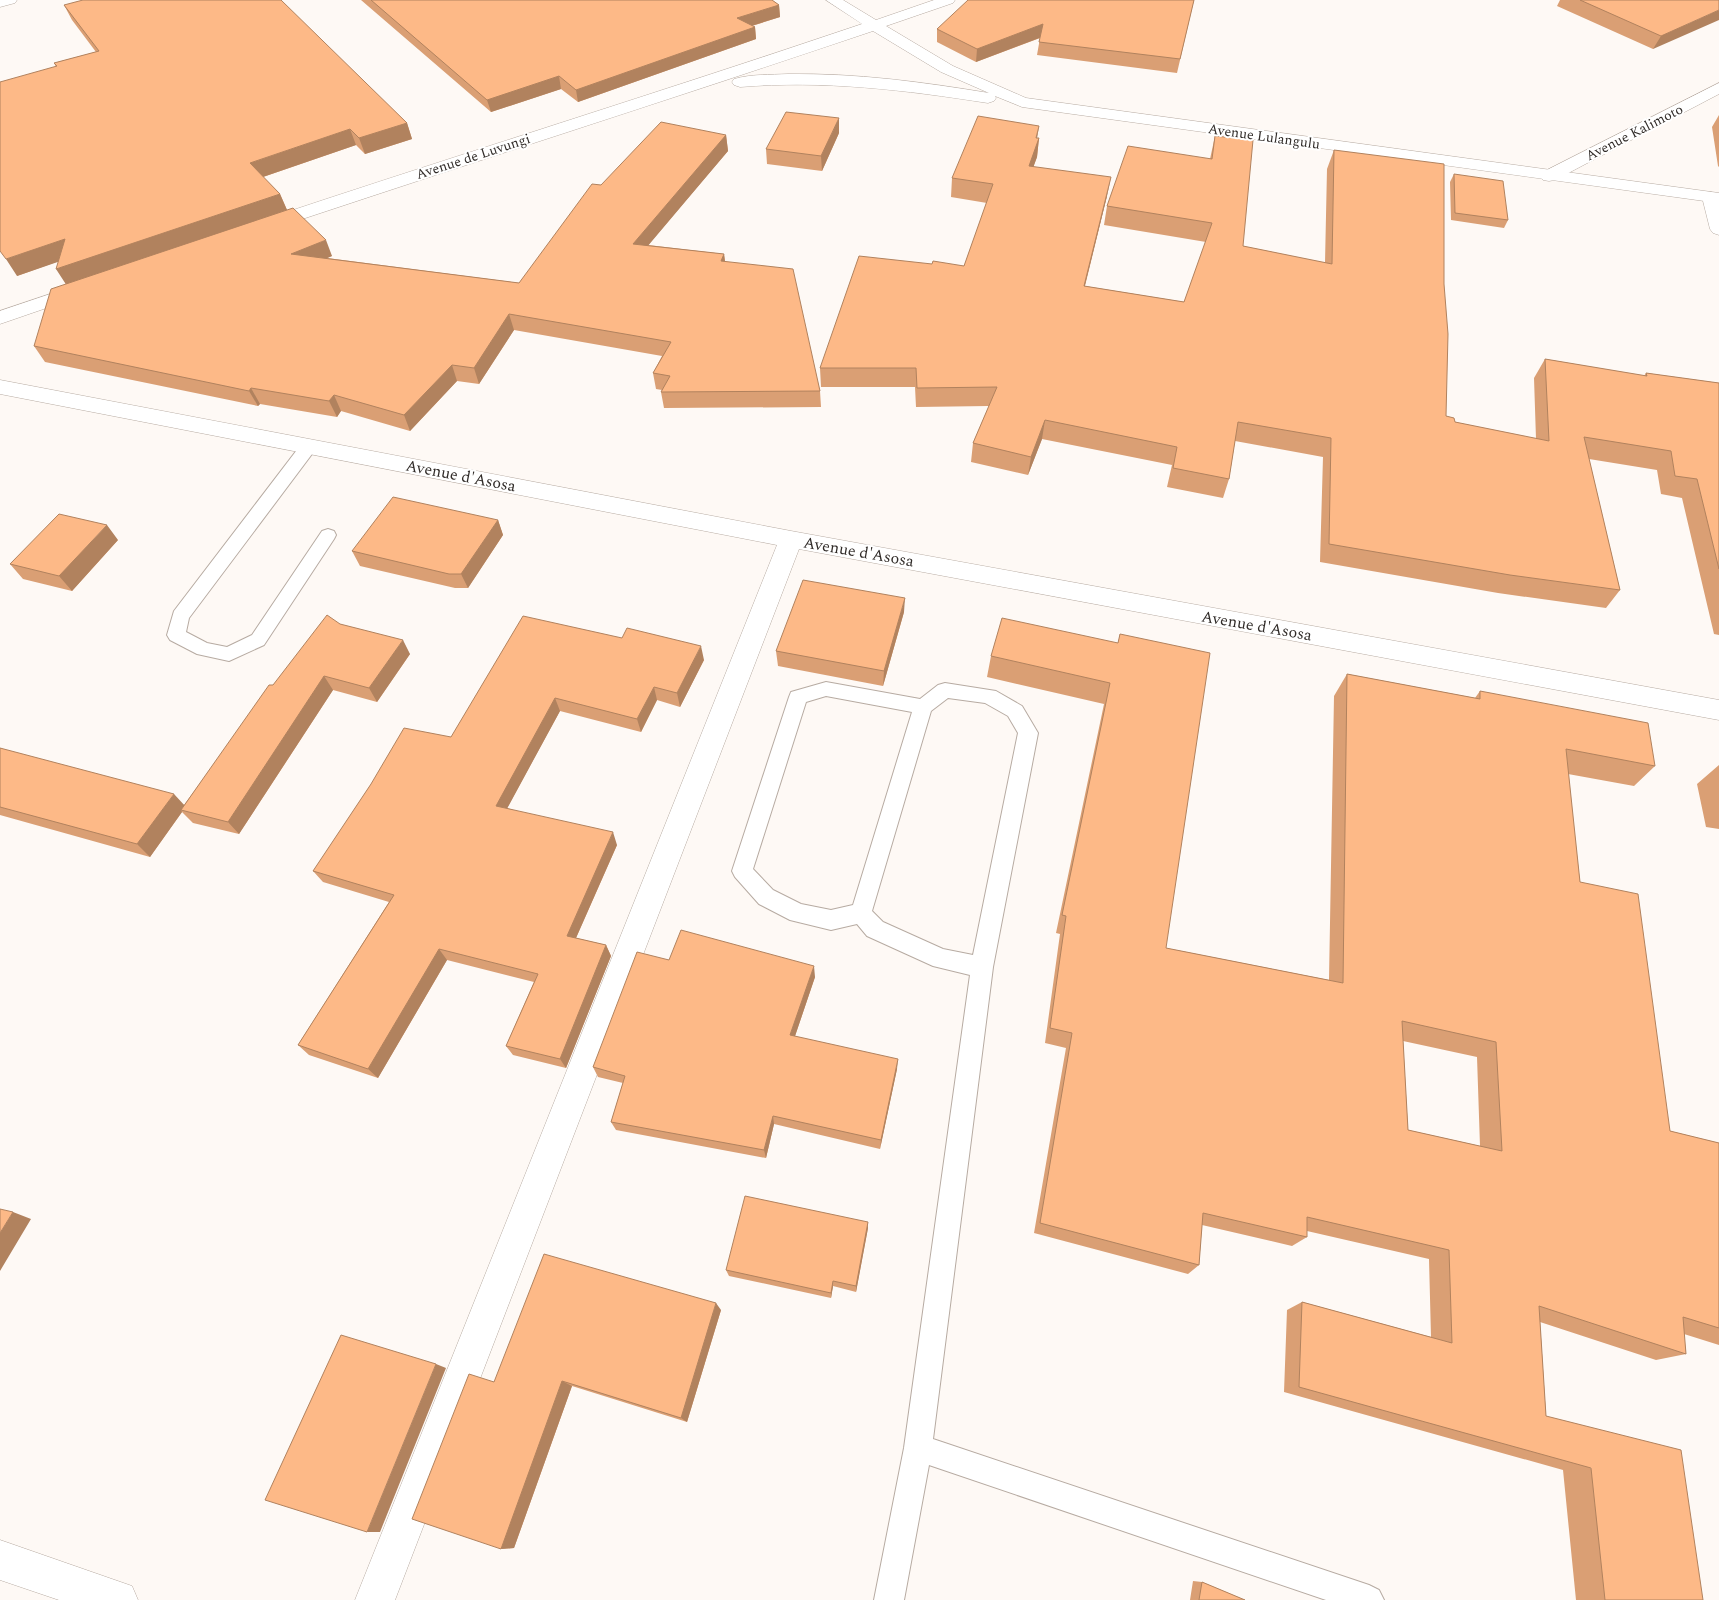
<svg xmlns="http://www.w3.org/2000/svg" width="1719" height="1600" font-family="Spectral,serif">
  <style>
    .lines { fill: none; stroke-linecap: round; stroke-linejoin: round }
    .lane-casing { stroke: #b7aba2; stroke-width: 2 }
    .street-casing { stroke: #b7aba2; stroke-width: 1 }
    .secondary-casing { stroke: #b7aba2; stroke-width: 1 }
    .highway-casing { stroke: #b7aba2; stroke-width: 1 }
    .lane { fill: #fff; fill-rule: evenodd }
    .street { fill: #fff; fill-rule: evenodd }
    .secondary { fill: #fff; fill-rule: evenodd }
    .highway { fill: #fff; fill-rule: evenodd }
    .wall { fill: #da9f74; fill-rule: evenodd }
    .shaded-wall { fill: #b1825e }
    .building { fill: #fdb987; stroke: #b1825e; fill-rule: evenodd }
    .labels { text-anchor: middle; stroke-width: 4; stroke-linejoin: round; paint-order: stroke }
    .far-street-label { font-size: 14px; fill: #302b28; stroke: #fff }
    .street-label { font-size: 16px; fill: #302b28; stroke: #fff }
  </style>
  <rect width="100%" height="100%" fill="#fef9f5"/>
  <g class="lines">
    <g class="lane-casing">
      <path id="lane" d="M309,441L315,442L317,446L315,450L189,618L186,632L207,643L227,647L252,635L322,531L328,529L334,531L336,535L334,539L264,645L229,661L197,654L170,640L167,635L174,611L303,442Z
        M826,682L920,699L938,685L945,683L996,691L1022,706L1038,733L993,967L933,1439L1369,1585L1379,1590L1384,1600H1326L929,1465L904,1600H874L904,1448L970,975L933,966L867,936L857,924L831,930L790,920L759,904L735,877L732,871L789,697L791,692ZM826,696L912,712L853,905L831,910L801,904L773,890L753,869L806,702ZM948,698L985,703L1008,716L1018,733L973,955L943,949L883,922L872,911L931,711Z"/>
    </g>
    <g class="street-casing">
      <path id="street" d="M1719,83V94L1555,180L1549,181L1543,180L1540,176L1543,172Z
        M1711,192L1719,196V235L1713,233L1710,229L1702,197L1705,193Z
        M0,380L791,531L1719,700V720L799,549L395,1600H355L777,545L0,394Z
        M0,1540L132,1586L138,1600H59L0,1580Z"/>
    </g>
    <g class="secondary-casing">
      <path id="secondary" d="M826,0H843L876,20L934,0H955L953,3L886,26L953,66L1026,98L1719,193V203L1022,107L995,96L996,98L994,101L988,103C905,90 824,80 740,87L734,85L732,82L734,79C751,74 770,75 788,74C855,73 923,82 989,93L941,72L873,31C672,99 470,163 269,230L263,231L257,230L254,226L257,222C458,155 661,92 862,24Z
        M83,283L90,285L93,289L90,293L0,324V311Z"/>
    </g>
    <g class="highway-casing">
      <path id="highway" d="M0,0H17L15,3L0,7Z"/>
    </g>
    <use href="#lane" class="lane"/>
    <use href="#street" class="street"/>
    <use href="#secondary" class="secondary"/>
    <use href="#highway" class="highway"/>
  </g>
  <path class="wall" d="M361,0H772L779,5L780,17L752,26L755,27L756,39L578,102L561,89L491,112Z
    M1194,0L1177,73L1037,55L1040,38L976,62L937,42V29Z
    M1560,0H1719L1653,49L1557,6Z
    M64,5L407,123L412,139L365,154L356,145L263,177L280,194L287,210L332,256L327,258L519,283L601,185L726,135L728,151L648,245L724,254L725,261L820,391L821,407L664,408L661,392L662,390L656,389L653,373L662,356L514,330L479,384L457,381L410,431L341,411L337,417L260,404L258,406L45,362L34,346L66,284L59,261L17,276L56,67L54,63L96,52L72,20Z
    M1719,115V167L1718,166L1712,127Z
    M839,133L822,171L767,164L766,149Z
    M1215,136L1243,246L1325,263L1327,169L1334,150L1444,284L1446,416L1455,422L1536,439L1534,378L1545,359L1644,376L1646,373L1719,383V635L1714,634L1682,498L1661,494L1657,470L1589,459L1620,590L1606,608L1498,593L1320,562L1323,457L1235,441L1229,479L1223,498L1167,487L1172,465L1042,439L1028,475L971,462L973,443L989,406L916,407L915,387H821L820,368L932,264L964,266L987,203L951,197L952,178L1037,138H1039L1037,157L1033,167L1107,196L1085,286L1184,302L1206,242L1104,225L1107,206L1210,159Z
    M1454,174L1508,220L1504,228L1451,220L1450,182Z
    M498,520L503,535L468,588H455L360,566L352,551Z
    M118,540L72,591L23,579L10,564Z
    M904,612L883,686L778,666L776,651Z
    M340,624L410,654L377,702L333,690L239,834L193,823L182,812L150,857L0,815V748L184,805L273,685Z
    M1120,634L1166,948L1329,980L1334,696L1347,674L1475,698L1480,691L1655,766L1634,786L1568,774L1580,882L1670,1131L1719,1143V1345L1684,1334L1686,1354L1656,1360L1540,1322L1546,1416L1703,1600H1576L1563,1470L1284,1392L1287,1310L1302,1302L1431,1337L1429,1259L1307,1231V1237L1292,1246L1202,1225L1199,1265L1188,1274L1034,1233L1066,1048L1045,1043L1060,934L1056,933L1104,704L987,677L991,656L1118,643ZM1403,1041L1477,1057L1480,1146L1408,1130Z
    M622,638L704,660L680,707L657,700L641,732L560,711L507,808L617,845L576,938L606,945L611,956L566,1068L513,1055L506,1046L534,982L447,960L378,1078L309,1055L298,1045L389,902L323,882L313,871L451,737Z
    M1719,765V829L1706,827L1697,784Z
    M669,960L815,977L795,1036L897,1069L880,1149L774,1124L766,1158L616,1130L611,1122L623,1083L598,1077L593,1067Z
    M868,1222V1228L856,1292L833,1286L831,1298L729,1276L726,1270Z
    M721,1310L687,1422L572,1386L514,1548L501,1549L494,1382Z
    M1193,1581L1202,1582L1245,1600H1190Z"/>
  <path class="shaded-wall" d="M779,5L780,17L738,30L737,18Z
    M1719,10V20L1653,49L1661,36Z
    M1043,24L1042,37L976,62L977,49Z
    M755,27L756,39L578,102L576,90Z
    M559,76L561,89L491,112L487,100Z
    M839,118V133L822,171L821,156Z
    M407,123L412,139L365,154L359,138Z
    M1039,126L1036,145L1039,138L1037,157L1027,185L1029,166Z
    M350,129L356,145L257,179L250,163Z
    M726,135L728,151L636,260L633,244Z
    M1111,177L1107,196L1080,305L1084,286Z
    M280,194L287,210L67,286L56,269Z
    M65,239L75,256L17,276L6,259Z
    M326,240L332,256L299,270L291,254Z
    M724,254L726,270L721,261Z
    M509,314L514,330L479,384L474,368Z
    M452,365L457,381L410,431L404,415Z
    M251,388L260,404L258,406L249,391Z
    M334,395L341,411L337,417L329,401Z
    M1045,420L1042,439L1028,475L1031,457Z
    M498,520L503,535L468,588L461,574Z
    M107,525L118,540L72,591L59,576Z
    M905,598L904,612L883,686L884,671Z
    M403,640L410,654L377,702L369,688Z
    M701,646L704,660L680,707L677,693Z
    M324,676L333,690L239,834L228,822Z
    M654,687L657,700L641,732L637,719Z
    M555,698L560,711L502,818L496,806Z
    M174,794L186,807L181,810L182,812L150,857L137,844Z
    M613,832L617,845L572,947L567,936Z
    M606,945L611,956L566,1068L560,1059Z
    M439,949L447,960L378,1078L368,1069Z
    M814,966L815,977L792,1045L790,1035Z
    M898,1059L897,1069L880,1149L881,1140Z
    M773,1116L774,1124L766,1158L764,1150Z
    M13,1212L31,1219L0,1271V1233Z
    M868,1222V1228L856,1292V1286Z
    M833,1281V1286L831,1298V1293Z
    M716,1303L721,1310L687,1422L681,1418Z
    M436,1364L446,1368L380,1532H367Z
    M562,1381L572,1386L514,1548L501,1549Z"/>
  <path class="building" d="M83,0H281L407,123L359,138L350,129L250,163L280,194L56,269L65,239L6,259L0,251V82L57,66L54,63L99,51L64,5Z
    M371,0H772L779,5L737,18L755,27L576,90L559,76L487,100Z
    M968,0H1194L1180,59L1039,42L1043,24L977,49L937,29Z
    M1580,0H1719V10L1661,36Z
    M786,112L839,118L821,156L766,149Z
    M978,116L1039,126L1036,138H1039L1029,166L1111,177L1084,286L1184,302L1212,223L1107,206L1128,146L1212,159L1215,136L1253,140L1243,246L1332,264L1334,150L1444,164V284L1448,334L1446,416L1454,418L1455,422L1549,441L1545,359L1647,376L1646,373L1719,383V569L1697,479L1675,476L1671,451L1584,437L1620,590L1510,575L1329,544L1331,438L1238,422L1229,479L1173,468L1177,447L1045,420L1031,457L973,443L997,387L917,388L916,368H820L859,256L932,264L933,261L964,266L993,184L952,178Z
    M661,122L726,135L633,244L724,254L721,261L793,269L820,391L661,392L670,376L653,373L671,342L509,314L474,368L452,365L404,415L334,395L329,401L251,388L249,391L34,346L51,289L293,208L326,240L291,254L519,283L592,184L601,185Z
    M1454,174L1503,181L1508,220L1455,213Z
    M393,497L498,520L461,574H449L352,551Z
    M59,514L107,525L59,576L10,564Z
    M803,580L905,598L884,671L776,651Z
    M327,615L340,624L403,640L369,688L324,676L228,822L181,810L269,685H273Z
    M523,616L622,638L627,628L701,646L677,693L654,687L637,719L555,698L496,806L613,832L567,936L606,945L560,1059L506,1046L538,974L439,949L368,1069L298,1045L394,895L313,871L371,784L404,728L451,737Z
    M1002,618L1118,643L1120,634L1210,653L1166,948L1343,983L1347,674L1480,699V691L1648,723L1655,766L1566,749L1580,882L1638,894L1670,1131L1719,1143V1328L1683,1317L1686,1354L1539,1306L1546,1416L1681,1450L1703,1600H1605L1591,1468L1299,1387L1302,1302L1452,1343L1449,1250L1307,1217V1237L1203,1213L1199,1265L1040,1223L1072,1033L1050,1028L1066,916L1062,915L1110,683L991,656ZM1402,1021L1496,1042L1502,1151L1408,1130Z
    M0,748L174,794L137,844L0,807Z
    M681,930L814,966L790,1035L898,1059L881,1140L773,1116L764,1150L611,1122L625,1076L593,1067L637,952L669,960Z
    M745,1196L868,1222L856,1286L833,1281L831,1293L726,1270Z
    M0,1209L13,1212L0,1233Z
    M544,1254L716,1303L681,1418L562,1381L501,1549L412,1519L469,1374L494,1382Z
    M341,1335L436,1364L367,1532L265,1500Z
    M1202,1582L1245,1600H1199Z"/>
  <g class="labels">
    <g class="far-street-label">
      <text transform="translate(1634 132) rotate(-27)" y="5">Avenue Kalimoto</text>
      <text transform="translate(1264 136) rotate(8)" y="5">Avenue Lulangulu</text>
      <text transform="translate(473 156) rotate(-18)" y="5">Avenue de Luvungi</text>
    </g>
    <g class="street-label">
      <text transform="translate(461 475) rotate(11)" y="6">Avenue d'Asosa</text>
      <text transform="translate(859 551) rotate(10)" y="6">Avenue d'Asosa</text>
      <text transform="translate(1257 625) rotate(10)" y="6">Avenue d'Asosa</text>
    </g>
  </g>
</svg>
